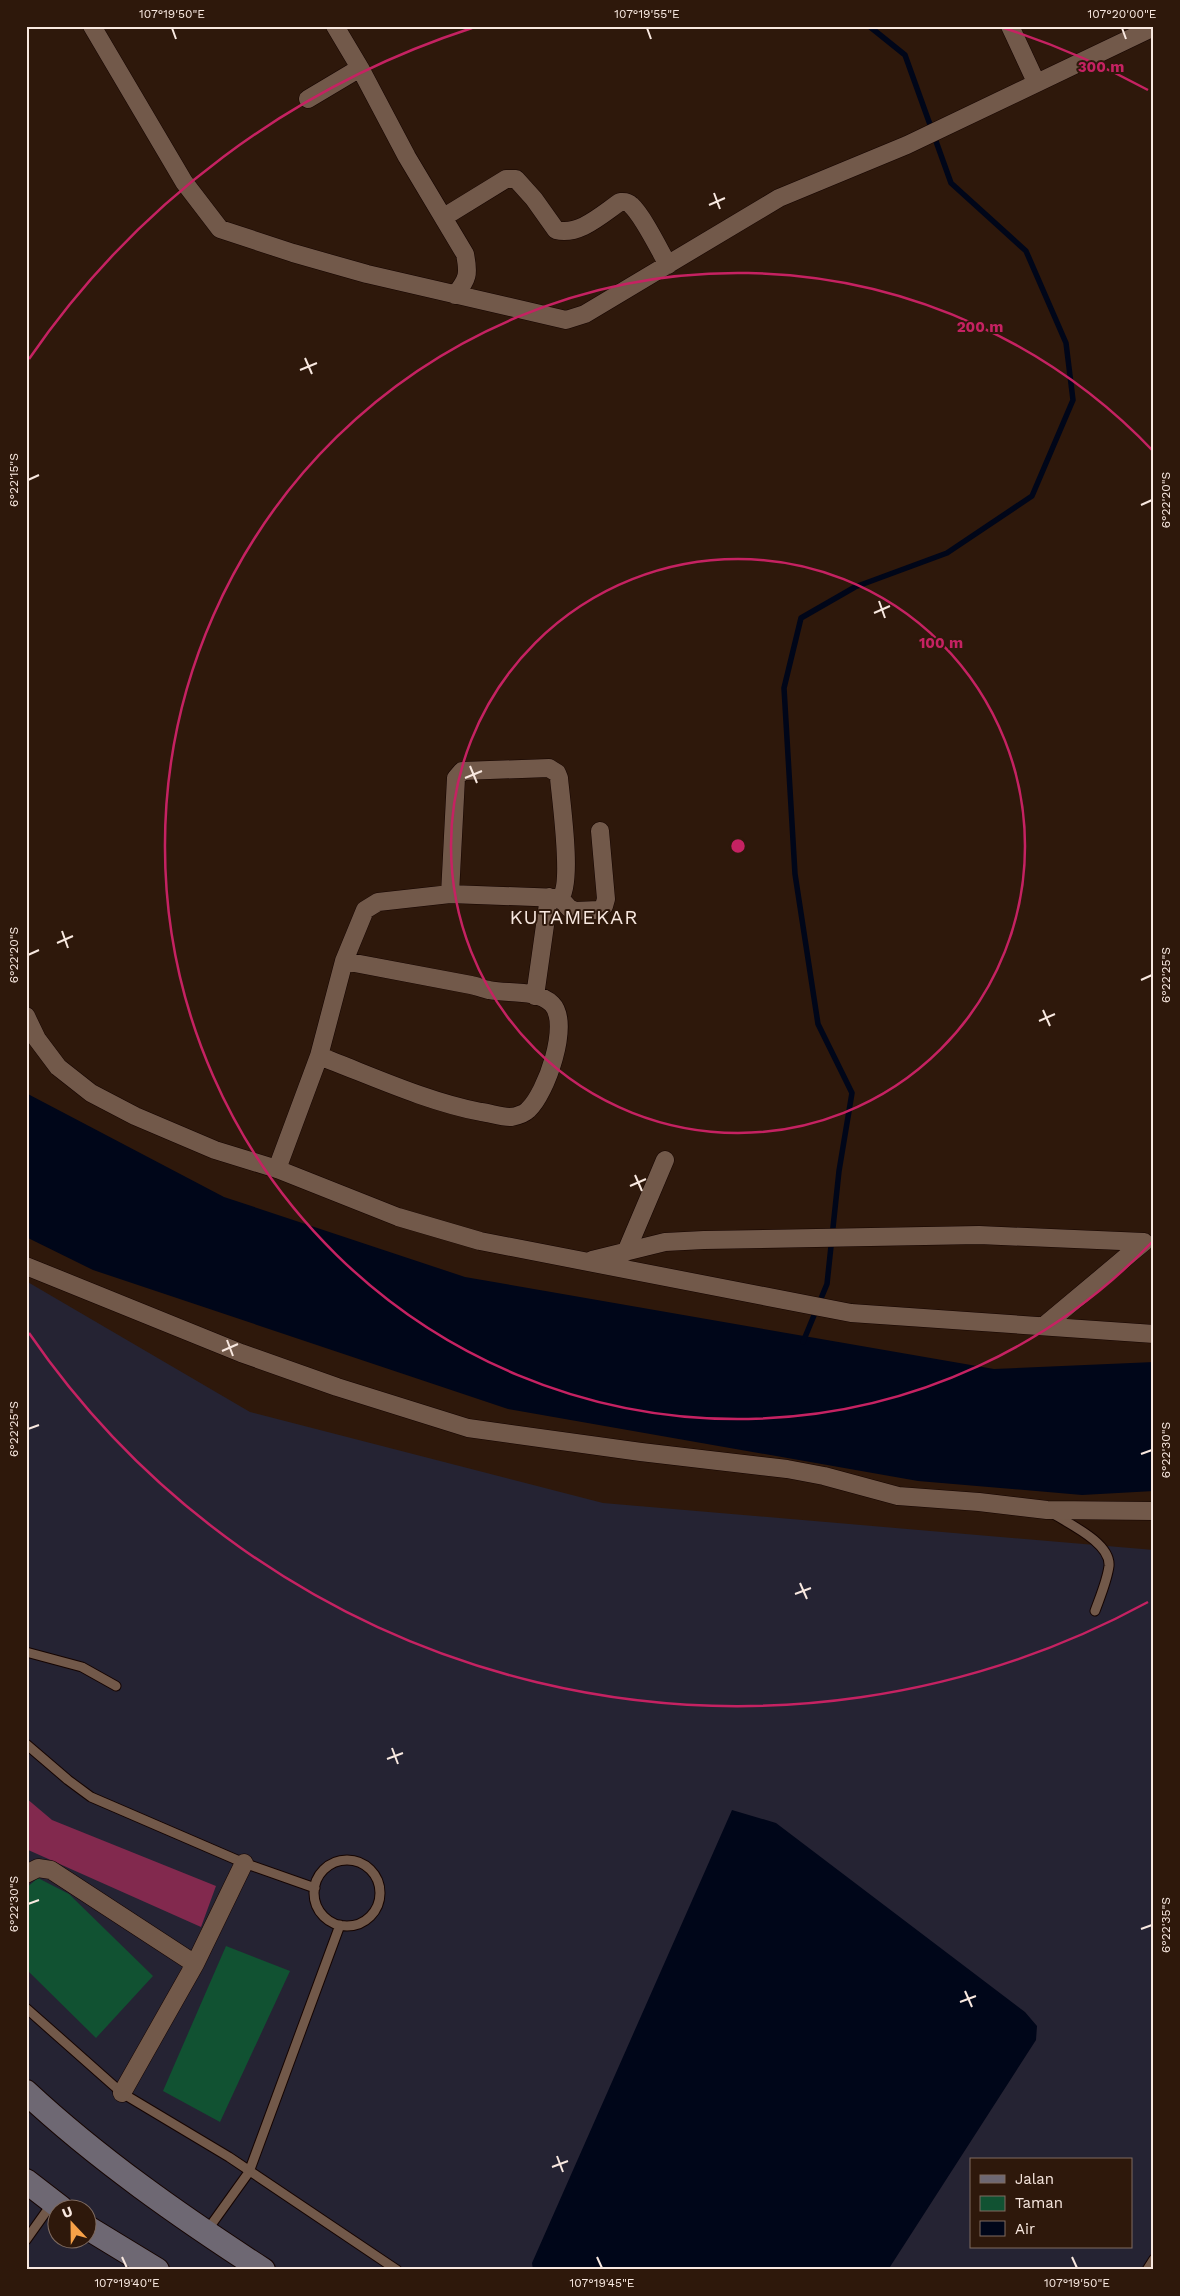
<svg xmlns="http://www.w3.org/2000/svg" width="1180" height="2296" font-family="'Work Sans',sans-serif">
  <style>
    .industrial { fill: #252333; fill-rule: evenodd }
    .green { fill: #115232 }
    .water { fill: #000619 }
    .lines { fill: none; stroke-linecap: round; stroke-linejoin: round }
    .stream { stroke: #000619; stroke-width: 5.5 }
    .building { fill: #82294e }
    .lane-casing { stroke: #150400; stroke-width: 11 }
    .street-casing { stroke: #150400; stroke-width: 19 }
    .secondary-casing { stroke: #150400; stroke-width: 26 }
    .lane { stroke: #72594a; stroke-width: 9 }
    .street { stroke: #72594a; stroke-width: 18 }
    .secondary { stroke: #6e6873; stroke-width: 24 }
    .ticks { fill: none; stroke: #f8e8e0; stroke-width: 2 }
    .ring { fill: none; stroke: #c52262; stroke-width: 2.5 }
    .labels { text-anchor: middle; stroke-width: 4; stroke-linejoin: round; paint-order: stroke }
    .quarter-label { font-size: 20px; letter-spacing: 1px; fill: #f8e8e0; stroke: #2e180b }
    .centre { fill: #c52262; stroke: #2e180b; stroke-width: 2.5 }
    .ring-label { font-size: 15px; text-anchor: middle; font-weight: bold; fill: #c52262; stroke: #2e180b; stroke-width: 4; stroke-linejoin: round; paint-order: stroke }
    .neatline { fill: none; stroke: #f8e8e0; stroke-width: 2 }
    .ticks-label { font-size: 12px; text-anchor: middle; fill: #f8e8e0 }
  </style>
  <rect width="100%" height="100%" fill="#2e180b"/>
  <path class="industrial" d="M26,1281L250,1412L603,1503L1154,1550V2270H26ZM971,2160H1131V2247H971ZM58,2208H88V2238H58Z"/>
  <path class="green" d="M38,1878L69,1894L153,1976L96,2038L26,1969V1888Z
    M226,1946L290,1971L220,2122L163,2091Z"/>
  <path class="water" d="M26,1093L224,1197L465,1277L994,1369L1154,1362V1491L1082,1495L918,1481L508,1409L93,1270L26,1237Z
    M732,1810L776,1823L1025,2012L1037,2026L1036,2040L888,2270H533L532,2263Z"/>
  <g class="lines">
    <path class="stream" d="M662,26H706
      M803,1342L827,1284L839,1171L852,1093L818,1024L795,874L784,688L801,618L855,587L947,553L1032,496L1073,400L1066,343L1026,251L951,183L905,55L869,26"/>
  </g>
  <path class="building" d="M26,1798L52,1820L216,1886L201,1927L26,1849Z"/>
  <g class="lines">
    <g class="lane-casing">
      <path id="lane" d="M1052,1513C1069,1524 1111,1543 1109,1566C1107,1581 1100,1597 1095,1611
        M26,1652L82,1667L116,1686
        M26,1744L68,1780L91,1797L244,1863L315,1888
        M314 1893a33 33 0 1 1 66 0a33 33 0 1 1-66 0Z
        M26,2008L122,2093L229,2157L397,2270
        M206,2232L249,2172L340,1925
        M26,2240L53,2202
        M1147,2270L1154,2259"/>
    </g>
    <g class="street-casing">
      <path id="street" d="M92,26L184,182L220,229L293,253L367,274L566,320L585,314L779,198L907,145L1154,27
        M335,26L360,68L407,157L465,254C469,274 468,279 455,295
        M1010,26L1036,82
        M308,99L360,68
        M444,217L506,179H516L534,199L556,230C579,236 601,215 620,202C624,202 627,201 631,205C643,216 659,249 668,265
        M450,894L456,778L462,771L549,768L557,773L559,778C561,800 573,885 560,898
        M535,996L549,897
        M26,1016L37,1039L58,1067L91,1093L135,1116L215,1150L277,1169L398,1217L480,1241L851,1313L1154,1334
        M319,1056C372,1076 425,1101 481,1112C490,1113 501,1117 511,1117C517,1116 524,1114 528,1110C546,1094 571,1023 552,1004C537,989 508,994 489,990C483,989 477,986 471,985L344,961
        M277,1169L319,1056L344,961L365,910L378,902L450,894L560,898L569,908L575,911L599,910L604,906L606,899L600,831
        M626,1252L665,1160
        M592,1260L665,1242L704,1240L979,1235L1144,1242
        M26,1266L241,1353L337,1387L468,1428L641,1452L787,1469L824,1476L898,1496L979,1502L1047,1510L1154,1511
        M1045,1325L1144,1242
        M26,1874L38,1868L51,1870L195,1964
        M122,2093L195,1964L244,1863"/>
    </g>
    <g class="secondary-casing">
      <path id="secondary" d="M26,2092C98,2159 181,2217 263,2270
        M26,2181L61,2208
        M88,2228L157,2270"/>
    </g>
    <use href="#lane" class="lane"/>
    <use href="#street" class="street"/>
    <use href="#secondary" class="secondary"/>
  </g>
  <path class="ticks" d="M172,28L176,39M647,28L651,39M1122,28L1126,39M714,193L720,209M709,205L725,198M305,358L312,374M300,370L317,363M28,480L39,475M1141,505L1152,500M879,601L885,618M874,613L890,606M470,766L477,783M465,778L482,771M62,931L68,948M57,943L73,936M28,955L39,950M1141,980L1152,975M1043,1010L1050,1026M1039,1021L1055,1014M635,1175L642,1191M630,1186L646,1179M227,1340L233,1356M222,1351L238,1344M28,1429L39,1425M1141,1454L1152,1450M800,1583L807,1599M795,1594L811,1588M392,1748L398,1764M387,1759L403,1753M28,1904L39,1900M1141,1929L1152,1925M965,1991L972,2007M960,2002L976,1996M557,2156L563,2172M552,2167L568,2161M122,2257L127,2268M597,2257L602,2268M1072,2257L1077,2268"/>
  <g class="ring">
    <circle cx="738" cy="846" r="287"/>
    <path d="M1154 1240A573 573 0 1 1 1154 452"/>
    <path d="M1148 1602A860 860 0 0 1 29 1333M29 359A860 860 0 0 1 472 28M1004 28A860 860 0 0 1 1148 90"/>
  </g>
  <g class="labels">
    <g class="quarter-label">
      <text x="574" y="924">KUTAMEKAR</text>
    </g>
  </g>
  <circle cx="738" cy="846" r="8" class="centre"/>
  <g class="ring-label">
    <text x="1101" y="72">300 m</text>
    <text x="980" y="332">200 m</text>
    <text x="941" y="648">100 m</text>
  </g>
  <rect width="1180" height="2296" fill="none" stroke="#2e180b" stroke-width="55"/>
  <rect x="970" y="2158" width="162" height="90" fill="#2e180b" stroke="#7f6b60"/>
  <rect x="980" y="2175" width="25" height="8" fill="#6e6873" stroke="#7f6b60"/>
  <text x="1015" y="2184" font-size="15" fill="#f8e8e0">Jalan</text>
  <rect x="980" y="2196" width="25" height="15" fill="#115232" stroke="#7f6b60"/>
  <text x="1015" y="2208" font-size="15" fill="#f8e8e0">Taman</text>
  <rect x="980" y="2221" width="25" height="15" fill="#000619" stroke="#7f6b60"/>
  <text x="1015" y="2234" font-size="15" fill="#f8e8e0">Air</text>
  <g transform="translate(72 2224) rotate(338)"><circle r="24" fill="#2e180b" stroke="#7f6b60"/>
  <path d="M0-4L9 19L0 12L-9 19Z" fill="#f7a148"/>
  <text y="-8" font-size="14" font-weight="bold" text-anchor="middle" fill="#f8e8e0">U</text>
  </g>
  <rect x="28" y="28" width="1124" height="2240" class="neatline"/>
  <g class="ticks-label">
    <text x="172" y="18">107°19'50"E</text>
    <text x="647" y="18">107°19'55"E</text>
    <text x="1122" y="18">107°20'00"E</text>
    <text transform="translate(14 480) rotate(-90)" y="4">6°22'15"S</text>
    <text transform="translate(1166 500) rotate(-90)" y="4">6°22'20"S</text>
    <text transform="translate(14 955) rotate(-90)" y="4">6°22'20"S</text>
    <text transform="translate(1166 975) rotate(-90)" y="4">6°22'25"S</text>
    <text transform="translate(14 1429) rotate(-90)" y="4">6°22'25"S</text>
    <text transform="translate(1166 1450) rotate(-90)" y="4">6°22'30"S</text>
    <text transform="translate(14 1904) rotate(-90)" y="4">6°22'30"S</text>
    <text transform="translate(1166 1925) rotate(-90)" y="4">6°22'35"S</text>
    <text x="127" y="2287">107°19'40"E</text>
    <text x="602" y="2287">107°19'45"E</text>
    <text x="1077" y="2287">107°19'50"E</text>
  </g>
</svg>
